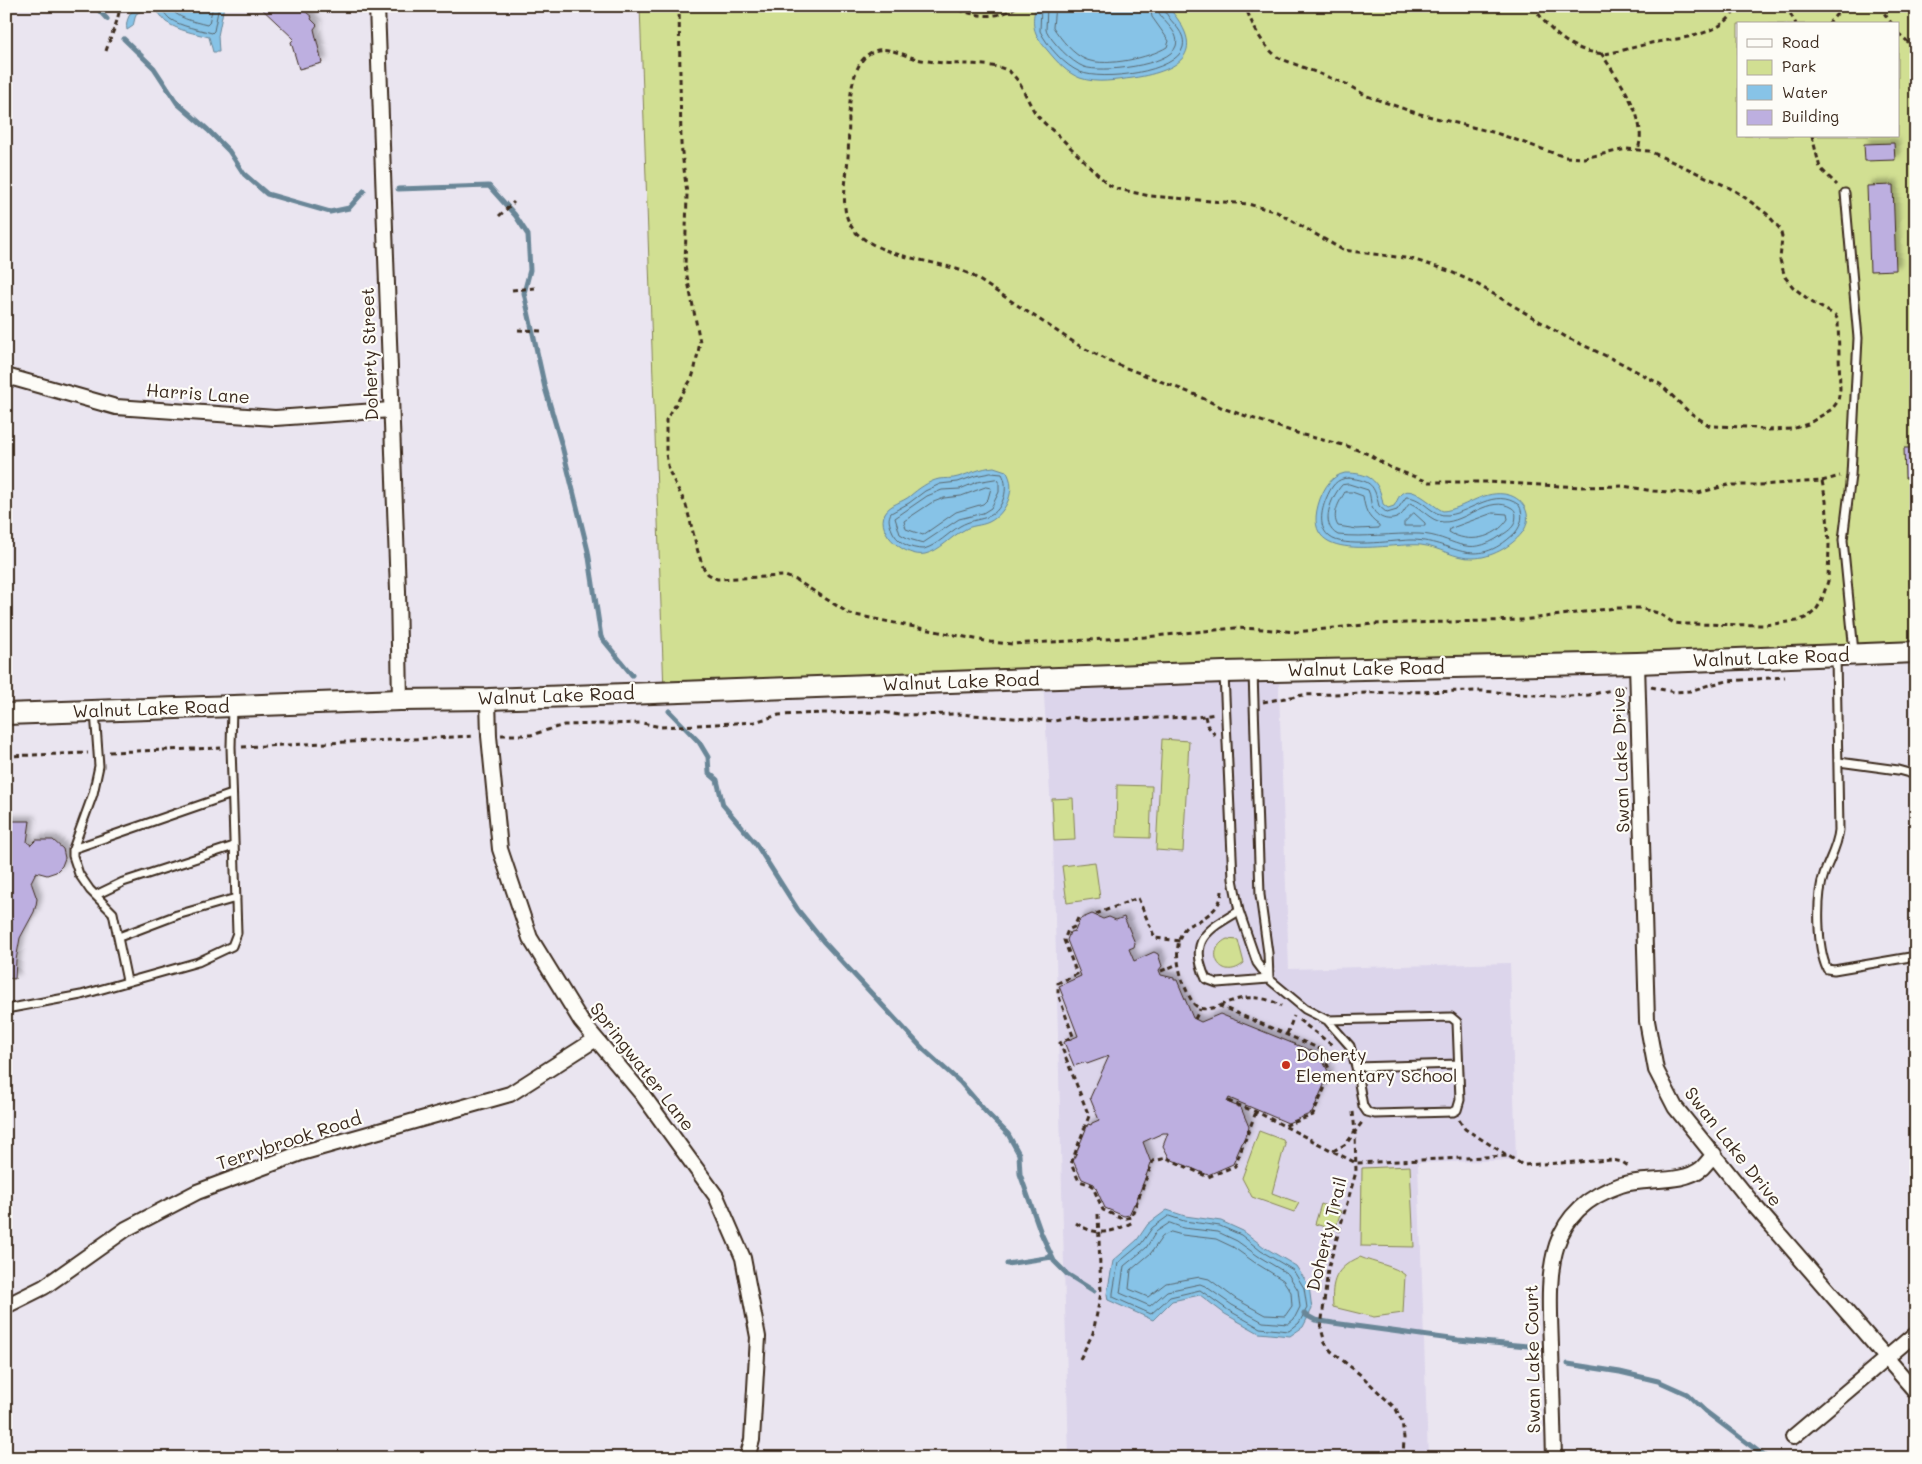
<svg xmlns="http://www.w3.org/2000/svg" width="1922" height="1464" font-family="Mali,sans-serif">
  <style>
    .built { fill: #dcd5eb }
    .green { fill: #d1df92; stroke: #868458; fill-rule: evenodd }
    .water { fill: #87c3e7; stroke: #698697 }
    .lines { fill: none; stroke-linecap: round; stroke-linejoin: round }
    .shore { stroke: #59676e; stroke-width: 1 }
    .stream { stroke: #698697; stroke-width: 5 }
    .building { fill: #bdafe0; stroke: #3b2a1e; filter: url(#shadow) }
    .lane-casing { stroke: #3b2a1e; stroke-width: 11 }
    .street-casing { stroke: #3b2a1e; stroke-width: 18 }
    .secondary-casing { stroke: #3b2a1e; stroke-width: 24 }
    .path { stroke: #3b2a1e; stroke-width: 3; stroke-dasharray: 5 4; stroke-linecap: butt }
    .lane { stroke: #fdfcf7; stroke-width: 7 }
    .street { stroke: #fdfcf7; stroke-width: 14 }
    .secondary { stroke: #fdfcf7; stroke-width: 20 }
    .poi-dot { fill: #c8321e; stroke: #fdfcf7; stroke-width: 2 }
    .labels { text-anchor: middle; stroke-width: 4.5; stroke-linejoin: round; paint-order: stroke }
    .street-label { font-size: 18px; fill: #3b2a1e; stroke: #fdfcf7 }
    .poi-label { font-size: 18px; fill: #3b2a1e; stroke: #fdfcf7; text-anchor: start }
  </style>
  <defs>
    <filter id="shadow"><feDropShadow dx="4.5" dy="-4.5" stdDeviation="2.5" flood-color="#0004"/></filter>
  </defs>
  <rect width="100%" height="100%" fill="#eae5f0"/>
  <filter id="ink" filterUnits="userSpaceOnUse"><feTurbulence type="fractalNoise" baseFrequency=".02" numOctaves="2"/><feDisplacementMap in="SourceGraphic" scale="10" xChannelSelector="R" yChannelSelector="G"/><feConvolveMatrix kernelMatrix="1 2 1 2 8 2 1 2 1" color-interpolation-filters="sRGB"/></filter>
  <g filter="url(#ink)">
    <path class="built" d="M1280,673L1279,691L1289,969L1510,963L1516,1160L1418,1163L1428,1458H1069L1053,842L1043,680Z"/>
    <path class="green" d="M640,6H1916V649L664,692ZM1738,24H1898V136H1738Z
      M1162,739L1189,741L1183,852L1156,850Z
      M1117,785L1152,786L1150,838L1116,837Z
      M1073,798L1075,840L1054,841L1052,799Z
      M1095,862L1100,898L1067,903L1062,866Z
      M1227,939L1238,940L1244,963C1221,983 1203,950 1227,939Z
      M1259,1131L1283,1140L1285,1144L1272,1193L1299,1203L1294,1212L1252,1197L1242,1178Z
      M1410,1166L1414,1247L1361,1246L1362,1168Z
      M1321,1204L1341,1211L1335,1230L1315,1224Z
      M1360,1257C1374,1263 1395,1266 1405,1275L1403,1313L1374,1317L1333,1307C1331,1281 1335,1268 1360,1257Z"/>
    <path class="water" d="M137,6H224L218,36L219,52H213L209,37C194,33 179,31 166,22C162,19 161,13 155,11C148,9 142,10 136,14L133,26L127,30C125,20 130,13 137,6Z
      M1036,6H1167C1208,51 1183,70 1133,78C1116,80 1097,84 1080,78C1067,73 1057,62 1048,51C1035,36 1030,26 1036,6Z
      M994,467L1006,471C1018,488 1006,514 989,522C981,526 971,525 964,530C951,536 940,551 925,554C906,558 875,533 885,513C890,504 903,502 910,496C918,489 929,481 939,479C945,478 952,479 958,477C971,473 981,468 994,467Z
      M1345,473C1369,473 1379,479 1383,504L1388,508L1394,506C1396,503 1398,498 1400,495C1411,482 1433,507 1443,511C1464,509 1481,491 1504,494C1523,496 1535,516 1522,533C1511,547 1490,558 1473,558C1455,559 1439,547 1421,545C1387,542 1296,568 1320,499C1325,487 1331,476 1345,473Z
      M1167,1210L1185,1216L1221,1221L1243,1231L1264,1247L1296,1266L1309,1286L1312,1309L1303,1327L1290,1336L1259,1333L1225,1314L1200,1295L1172,1301L1153,1320L1108,1300L1107,1294L1113,1261L1137,1240L1148,1224Z"/>
    <g class="lines">
      <path class="shore" d="M155,6C163,8 164,14 170,19C182,27 198,29 212,33L214,31L219,6
        M168,6C178,19 192,21 207,25L209,23L213,6
        M1041,6L1040,31C1048,47 1064,65 1080,72C1101,81 1177,73 1183,47C1187,29 1165,21 1164,6
        M1047,6L1046,30C1052,42 1071,62 1084,67C1101,73 1170,66 1176,46C1181,30 1158,21 1157,6
        M1055,6L1053,27C1061,39 1073,55 1087,60C1107,67 1149,58 1167,47L1169,41L1152,17L1150,6
        M991,473L1002,474C1006,481 1006,490 1004,497C995,524 979,515 960,526C948,533 938,545 924,549C909,549 896,542 891,528C889,522 888,518 891,513L909,503L925,491L940,484L958,482L975,476Z
        M1349,478C1372,481 1374,485 1379,506L1387,513L1397,510L1406,497C1424,497 1431,517 1448,515C1472,512 1494,487 1519,505C1524,514 1522,525 1515,533C1472,574 1454,539 1409,540C1391,541 1343,548 1330,537C1318,528 1321,511 1326,499C1331,487 1336,478 1349,478Z
        M996,479L999,481V492L991,508L983,513L959,519L923,543L909,539L900,534L895,518L927,496L942,490L960,489L977,482Z
        M1349,484L1368,490C1371,496 1370,501 1372,507C1376,518 1390,523 1400,516C1404,513 1406,507 1410,503C1422,508 1430,521 1443,522C1465,523 1490,494 1512,508C1517,511 1516,517 1515,522C1513,528 1507,532 1502,535C1465,561 1454,535 1419,534C1392,533 1365,538 1338,535C1319,525 1331,497 1342,485Z
        M986,487L991,488L988,499L983,504L956,512L923,535L906,529L904,521L931,503L944,498L961,496Z
        M1345,492H1352L1363,496C1365,509 1367,517 1379,525V528L1357,529L1338,526C1331,515 1339,502 1345,492Z
        M1414,513L1425,523V526H1404V523Z
        M1493,513L1507,514L1508,519C1495,539 1468,544 1449,532L1450,529Z
        M1169,1216L1184,1221L1220,1226L1241,1235L1261,1251L1293,1270L1304,1288L1307,1308L1299,1323L1289,1331L1260,1328L1228,1310L1200,1290L1170,1297L1151,1314L1113,1297V1293L1118,1263L1141,1244L1152,1228Z
        M1170,1223L1183,1228L1218,1232L1237,1241L1258,1256L1288,1274L1298,1290L1300,1307L1294,1319L1288,1324L1263,1322L1232,1305L1205,1286L1200,1284L1167,1291L1150,1306L1120,1293L1124,1266L1146,1248L1156,1232Z
        M1171,1232L1182,1235L1216,1239L1233,1247L1254,1262L1283,1280L1291,1292L1292,1306L1285,1316L1265,1315L1236,1299L1209,1279L1200,1277L1166,1283L1148,1297L1129,1289L1131,1270L1151,1253L1162,1237Z"/>
      <path class="stream" d="M95,6L107,19
        M124,39L154,68L177,103L208,130L229,151L244,174L267,194L330,212L349,208L364,191
        M398,189L489,186L515,215L528,235L530,270L524,293L545,388L562,446L588,551L601,637L632,675
        M669,711L699,742L708,757L709,773L717,780L723,805L756,844L798,910L823,941L923,1049L961,1083L986,1112L1008,1134L1019,1154L1020,1174L1041,1233L1054,1261L1067,1274L1094,1291
        M1007,1264L1052,1257
        M1304,1314L1315,1320L1333,1323L1458,1340L1528,1346
        M1568,1364L1620,1372L1658,1381L1687,1394L1705,1411L1767,1458"/>
    </g>
    <path class="building" d="M259,6H302L301,8L312,17L311,19L317,25L314,29L322,63L299,69L291,42L294,39Z
      M1894,143L1895,160L1865,161L1864,144Z
      M1893,185L1896,270L1870,271L1867,186Z
      M1904,448H1916V478H1905Z
      M6,821H30L27,842L31,845L36,840H53L63,849L65,858L62,866L56,872L47,875L36,872L31,882L37,899L36,905L34,912L20,938L16,960L15,979L7,978L6,973Z
      M1092,914L1103,919L1109,917L1116,920L1124,917L1135,943L1134,947L1129,949L1134,961L1154,952L1158,954L1162,966L1159,970L1161,975L1174,978V980H1177L1193,1018L1201,1022L1220,1014L1319,1054L1329,1073L1312,1113L1288,1123L1229,1098L1227,1102L1241,1108L1249,1127L1233,1164L1208,1175L1170,1159L1163,1146L1168,1133H1163L1143,1142L1151,1163L1135,1204H1134L1129,1215L1124,1216L1105,1208L1094,1184L1082,1179L1073,1161L1088,1124L1091,1125L1092,1123L1099,1120L1090,1098L1109,1056L1087,1064L1086,1062L1074,1066L1064,1042L1078,1036L1059,986L1081,976L1067,940L1070,932L1075,931L1080,919Z"/>
    <g class="lines">
      <g class="lane-casing">
        <path id="lane" d="M1845,193L1858,338L1851,475L1843,540L1854,652
          M1836,656L1839,830C1838,845 1829,860 1824,874C1816,897 1817,947 1827,969L1834,970L1916,956
          M1253,672L1260,895L1268,953L1269,978
          M1224,674L1233,879L1239,911L1257,963L1269,979L1305,1009L1327,1020L1350,1046L1356,1067L1363,1106L1367,1112L1375,1114L1453,1112L1457,1110L1460,1100L1457,1022L1451,1017L1327,1020
          M95,712L99,766L93,794L73,849V856L79,874L90,890L113,913L127,981
          M1839,762L1898,770L1916,775
          M73,849L232,794
          M96,895L123,882L234,846
          M1239,911C1207,930 1188,940 1206,979L1217,983L1269,979
          M119,937L177,915L236,898
          M6,1009L81,995L198,962L232,946L237,933L231,747L232,707
          M1356,1067L1458,1064"/>
      </g>
      <g class="street-casing">
        <path id="street" d="M377,6L398,591L400,700
          M6,376L116,407L275,418L391,410
          M1637,663L1647,1021L1656,1070L1675,1107L1753,1204L1916,1392
          M488,699L489,736L500,849L530,938L581,1021L642,1094L716,1196L743,1258L758,1337L752,1440L747,1458
          M6,1306L44,1287L126,1229L197,1192L301,1153L510,1094L596,1039
          M1793,1437L1916,1333
          M1554,1458C1553,1421 1552,1384 1551,1347C1549,1278 1541,1212 1621,1185C1644,1177 1682,1185 1702,1168C1706,1164 1710,1159 1714,1154"/>
      </g>
      <g class="secondary-casing">
        <path id="secondary" d="M6,714L400,700L488,699L1224,672L1637,663L1916,652"/>
      </g>
      <path class="path" d="M152,6L153,14
        M679,6L681,144L687,194L685,266L700,342L695,368L692,378L666,420V454L669,471L686,505L698,552L703,567L708,574L717,579L785,576L796,580L850,614L990,642L1012,644L1145,637L1235,628L1262,629L1296,632L1373,624L1522,620L1615,608H1639L1658,613L1674,623L1685,624L1764,625L1797,621L1808,617L1816,610L1821,602L1828,581L1829,544L1826,501L1822,481L1759,485H1728L1698,493H1686L1653,491L1623,486L1580,487L1486,482H1429L1391,468L1368,454L1347,446L1303,435L1225,409L1196,395L1111,362L1078,345L970,274C935,259 890,260 860,236C853,231 848,222 846,214C842,196 847,176 848,157C850,131 844,69 870,53C885,44 902,55 917,59C926,61 935,62 943,63C960,65 997,62 1010,72C1022,82 1027,101 1036,114C1044,124 1054,131 1063,140C1078,155 1093,170 1109,185L1118,189L1150,196L1248,204L1277,212L1343,250L1412,259L1449,271L1475,283L1566,337L1621,363L1660,384L1689,412L1710,426L1747,427L1768,430L1792,429L1808,424L1832,409L1838,401L1840,389L1838,320L1835,315L1813,303L1793,287L1785,277L1780,260L1782,237L1780,229L1767,214L1740,194L1728,187L1649,151L1627,149L1584,158L1565,157L1496,133L1416,113L1367,96L1346,84L1279,58C1261,45 1253,26 1245,6
        M951,6C971,16 998,21 1017,6
        M1533,6C1552,34 1570,51 1605,54C1621,51 1635,47 1651,43C1678,38 1724,37 1737,6
        M1786,6L1796,24
        M1879,6L1892,24
        M1828,24L1844,6
        M1898,33L1916,49
        M106,51C111,35 118,23 120,6
        M1601,53C1617,78 1649,118 1638,149
        M1812,136L1820,168L1837,185
        M499,216L514,202
        M512,290L535,288
        M518,330L543,331
        M1822,481L1840,476
        M1651,687L1674,692L1690,691L1709,685L1728,681L1785,677
        M1263,702L1303,695L1397,692L1482,691L1548,696H1569L1589,695L1625,687
        M1205,716L1207,725L1215,735
        M501,735H531L564,725L642,723L661,727L754,722L779,715L822,713L883,712L899,715L957,714L1055,721L1072,717L1089,720L1197,717L1216,714
        M242,747L475,736
        M109,752L221,748
        M6,756L88,753
        M1222,891C1221,907 1210,914 1197,922C1194,923 1189,925 1186,927C1169,946 1181,983 1192,1001C1198,1012 1210,1009 1220,1006L1320,1049L1331,1073L1313,1115L1284,1126
        M1096,914L1138,898L1155,938L1180,941
        M1078,918L1074,927L1068,930L1064,940L1077,974L1058,983V994L1073,1036L1060,1043L1089,1116L1071,1164L1079,1181L1092,1185L1103,1210L1123,1219L1131,1217L1153,1161L1167,1158L1208,1177L1235,1166L1256,1112
        M1161,971L1178,964
        M1220,1006C1238,996 1263,994 1281,1006
        M1195,1019L1200,1009
        M1299,1020L1332,1045
        M1287,1034L1294,1016
        M1228,1101L1259,1113L1356,1163L1507,1156
        M1353,1112L1355,1132L1356,1172L1328,1269L1321,1328L1325,1343L1331,1351L1362,1376L1396,1409L1402,1422L1404,1438L1403,1458
        M1459,1120L1465,1129L1523,1165L1613,1160L1622,1162L1630,1167
        M1333,1151L1346,1144L1363,1121
        M1076,1223C1098,1238 1113,1232 1135,1221
        M1080,1359L1093,1333L1101,1293L1098,1214"/>
      <use href="#lane" class="lane"/>
      <use href="#street" class="street"/>
      <use href="#secondary" class="secondary"/>
    </g>
  </g>
  <circle class="poi-dot" cx="1286" cy="1065" r="5"/>
  <g class="labels">
    <g class="street-label">
      <text transform="translate(370 354) rotate(-92)" y="6">Doherty Street</text>
      <text transform="translate(198 394) rotate(4)" y="6">Harris Lane</text>
      <text transform="translate(1771 658) rotate(-2)" y="6">Walnut Lake Road</text>
      <text transform="translate(1366 669) rotate(-1)" y="6">Walnut Lake Road</text>
      <text transform="translate(961 682) rotate(-2)" y="6">Walnut Lake Road</text>
      <text transform="translate(556 696) rotate(-2)" y="6">Walnut Lake Road</text>
      <text transform="translate(151 709) rotate(-2)" y="6">Walnut Lake Road</text>
      <text transform="translate(1621 760) rotate(-92)" y="6">Swan Lake Drive</text>
      <text transform="translate(642 1067) rotate(52)" y="6">Springwater Lane</text>
      <text transform="translate(289 1141) rotate(-18)" y="6">Terrybrook Road</text>
      <text transform="translate(1733 1147) rotate(52)" y="6">Swan Lake Drive</text>
      <text transform="translate(1327 1234) rotate(-76)" y="6">Doherty Trail</text>
      <text transform="translate(1533 1359) rotate(-91)" y="6">Swan Lake Court</text>
    </g>
    <g class="poi-label">
      <text x="1296" y="1061">Doherty<tspan x="1296" dy="21">Elementary School</tspan></text>
    </g>
  </g>
  <rect width="1922" height="1464" fill="none" stroke="#fdfcf7" stroke-width="25"/>
  <rect x="12" y="12" width="1897" height="1439" fill="none" stroke="#3b2a1e" stroke-width="2" filter="url(#ink)"/>
  <rect x="1737" y="22" width="162" height="115" fill="#fdfcf7" stroke="#afa8a0"/>
  <rect x="1747" y="39" width="25" height="8" fill="#fdfcf7" stroke="#afa8a0"/>
  <text x="1782" y="48" font-size="15" fill="#3b2a1e">Road</text>
  <rect x="1747" y="60" width="25" height="15" fill="#d1df92" stroke="#afa8a0"/>
  <text x="1782" y="72" font-size="15" fill="#3b2a1e">Park</text>
  <rect x="1747" y="85" width="25" height="15" fill="#87c3e7" stroke="#afa8a0"/>
  <text x="1782" y="98" font-size="15" fill="#3b2a1e">Water</text>
  <rect x="1747" y="110" width="25" height="15" fill="#bdafe0" stroke="#afa8a0"/>
  <text x="1782" y="122" font-size="15" fill="#3b2a1e">Building</text>
</svg>
